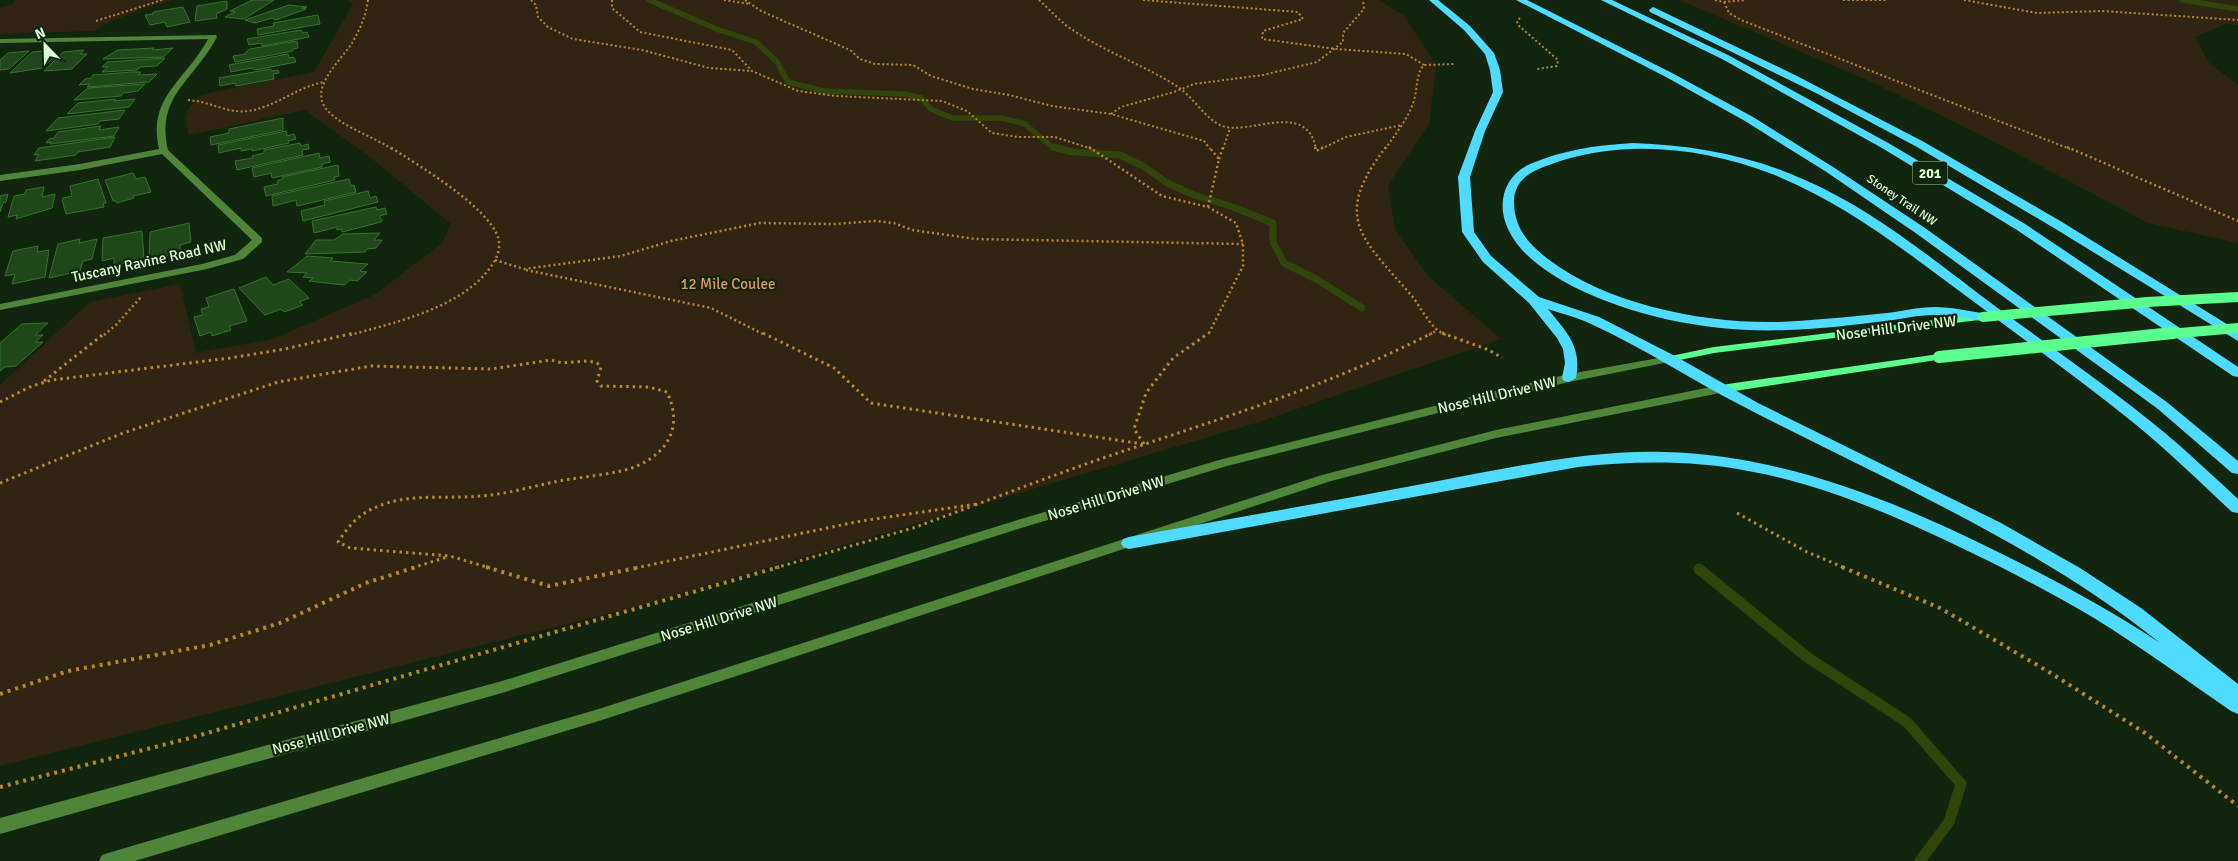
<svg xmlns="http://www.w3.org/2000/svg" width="2238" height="861" font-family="Signika,sans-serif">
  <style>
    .green { fill: #302512 }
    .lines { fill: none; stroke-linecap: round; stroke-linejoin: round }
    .stream-far2 { stroke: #314409; stroke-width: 5.5 }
    .stream-far1 { stroke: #314409; stroke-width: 7 }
    .stream { stroke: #314409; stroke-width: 11 }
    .building { fill: #1f471a; stroke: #35732c }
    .path-far3 { stroke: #b9852e; stroke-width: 2; stroke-dasharray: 2 2.5; stroke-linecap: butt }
    .path-far2 { stroke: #b9852e; stroke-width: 2.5; stroke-dasharray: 2 3; stroke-linecap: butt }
    .path-far1 { stroke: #b9852e; stroke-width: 3; stroke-dasharray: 2.5 4; stroke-linecap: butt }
    .path { stroke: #b9852e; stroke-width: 4; stroke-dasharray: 3 5; stroke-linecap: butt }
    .minor { fill: #4e8539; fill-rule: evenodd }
    .major { fill: #5aff8e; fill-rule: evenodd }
    .highway { fill: #4edbff; fill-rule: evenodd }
    .major-bridge-far1 { stroke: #5aff8e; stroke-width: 10 }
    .major-bridge { stroke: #5aff8e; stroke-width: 12 }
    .labels { text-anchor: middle; stroke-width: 4.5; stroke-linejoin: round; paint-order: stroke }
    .far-street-label { font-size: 12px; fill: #dcffd3; stroke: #12260f }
    .shield { fill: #12260f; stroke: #9fbe98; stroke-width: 1 }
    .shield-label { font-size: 14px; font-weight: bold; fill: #dcffd3 }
    .street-label { font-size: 15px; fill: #dcffd3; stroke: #12260f }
    .park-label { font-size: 15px; fill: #e1975d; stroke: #12260f }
  </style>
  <rect width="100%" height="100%" fill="#12260f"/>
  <path class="green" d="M15,0H173L144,8L107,23L94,31L0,34V8L14,3Z
    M347,0H1379L1404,16L1436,64L1429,124L1388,185L1395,230L1429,277L1501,339L1259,422L638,606L0,766V385L90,302L180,284L196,353L273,339L376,294L443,242L451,224L370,157L305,110L189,135C182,115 186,110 200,95L314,72L353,4Z
    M1679,0H2238V25L2226,24L2195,37L2209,63L2238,85V243L2148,223L1985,137L1865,79Z"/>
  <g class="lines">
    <path class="stream-far2" d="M649,0L719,30L756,42L777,62L788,82L823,91L905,94L921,98L931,109L952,118H1001L1025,124L1052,147L1059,149
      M2182,0L2238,9"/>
    <path class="stream-far1" d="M1053,147L1073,152L1120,155L1143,166L1167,183L1194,195L1233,207L1273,223V242L1284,263L1318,280L1362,308"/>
    <path class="stream" d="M1699,569L1807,657L1907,722L1961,784L1949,822L1920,861"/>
  </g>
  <path class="building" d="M252,0H274L244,19L225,17L235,12L230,11Z
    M227,1V9L216,14L217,18L195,21L197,6Z
    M289,5L307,7L302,8L306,9L276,20L272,18L255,23L245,20Z
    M183,7L190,22L167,27L165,22L150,25L145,15L153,14V12Z
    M318,15L320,24L258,35L257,29L274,26L273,23Z
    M301,30L303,33L307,32L309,37L262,46V43L249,45L247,39Z
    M297,41L298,48L293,49V51L235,62L233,56L246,54V52L250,49Z
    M154,48L152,50L173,48L163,57L103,59L118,50Z
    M54,50L48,56L56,55L43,68L10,73L32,52Z
    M84,50L80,54H87L72,69L44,71L63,52Z
    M29,51L9,69L0,70V60L8,53Z
    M288,54L289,58L294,57L296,62L256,70L251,68L231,72L229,65Z
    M165,58L157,66L140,67L137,70L102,72L108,67H102L107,62Z
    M271,69L272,71L278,70L279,73L273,74L274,79L236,86L235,83L220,86L219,78Z
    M132,72H141L138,75L157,74L149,82L87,87L90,84L79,85L85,79L91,78L93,75Z
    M145,84L138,91L123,93L121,96L74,100L88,88Z
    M116,99L114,101L135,99L129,107L67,114L78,103Z
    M125,110L119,119L100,121L98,124L46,131L58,118Z
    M283,118V130L211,145L210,137L229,133V129Z
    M101,126L99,130L119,127L114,136L50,144L51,142L46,143L49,139L54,138L58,132Z
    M286,131L287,136L294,134L296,139L288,141L289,143L252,151V149L241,151V148L219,153L218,145Z
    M115,137L110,147L78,152L76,155L35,161L39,154L34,155L39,148Z
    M300,143L301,146L308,144L309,149L302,150L303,155L237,170L235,161L253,158L252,156L264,153V150Z
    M319,153L320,158L329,156L330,162L322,164V167L272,178L271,173L254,177L252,168Z
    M338,165L339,176L334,177L335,180L266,196L264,187L278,184L277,181L283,179L282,177Z
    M133,173L136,179L145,177L151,192L133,196L134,198L117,203L116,201H113L105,180Z
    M98,179L106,203H103L104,207L66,214L62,200L63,198L72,196L70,186Z
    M349,179L351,186L354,185L356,192L297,206L296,200L273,206L272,196Z
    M44,187L42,197L55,194L52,208L16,219L17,215L8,217L14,196L25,194L26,190Z
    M368,191L370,198L376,196L378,202L303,221L301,211L325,205L324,201Z
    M8,194L6,202L3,203L0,212V196Z
    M376,207L377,210L385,208L387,214L379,216L382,220L381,222L342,232L341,229L337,230V227L314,233L312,221Z
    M189,223L191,242L180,245V253L149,260L150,232Z
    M142,231L144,259L114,266V258L102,261L103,238Z
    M380,233L374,240H382L376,248L367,249L365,252L305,254L316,240H334L343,234Z
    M80,239L79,243L97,239L92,259L83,261L80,271L49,278L58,244Z
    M38,246L37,252L49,250L45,277L12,284L15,274L5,276L13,251Z
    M307,256L333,258L330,261L368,264L360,271L367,272L357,281L350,280L344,285L309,281L313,278L303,277L307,273L287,272Z
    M266,277L273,285L289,279L309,298L299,302L303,305L284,312L281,309L265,315L239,288Z
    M234,289L247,321L229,326L231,330L212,336L211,332L200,336L194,317L203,315L201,309L209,307L206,298Z
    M48,323L35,335H43L35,342H43L16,366L5,367L0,371V343L22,324Z"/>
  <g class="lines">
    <path class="path-far3" d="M368,0C366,16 360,29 352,43C340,62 306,90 329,112C345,128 372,136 392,149
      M531,0L536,5L538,17L548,27L573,39L642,50L709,68L752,71
      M612,0V8L640,32L732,50L752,71L798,91L836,96L942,101L967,111L992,133L1018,137H1055L1092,149
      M724,0L750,4
      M745,0L761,11L850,50L860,59L875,64L913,65L931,76L973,89L1009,95L1052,106L1111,114L1204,141L1210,149
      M1039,0C1048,8 1057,18 1067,26C1101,51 1143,64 1178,87C1192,96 1205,118 1220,125C1246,138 1307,98 1316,149
      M1143,0L1298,12L1303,19L1263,31L1262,39L1336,49L1406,54L1424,65
      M1715,0L1724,2L1746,0
      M1843,0H1888
      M1964,0L2037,13L2102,11L2238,20
      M1724,2L1729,13L1741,20L2070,149
      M1520,18L1517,21L1518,25L1558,60L1557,66L1537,69
      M96,21L162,0
      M188,100C209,101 228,114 248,111C276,107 297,87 324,82
      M1111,114L1121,107L1174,92L1194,84L1263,75L1317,62L1343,42V33L1364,9L1363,0
      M1223,149L1230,128
      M1321,149L1346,137L1402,125
      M1385,149C1395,135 1406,121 1412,106C1418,93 1415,74 1424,65L1455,64"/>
    <path class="path-far2" d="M1089,147L1162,196L1208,207L1236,223L1243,244V266L1208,335
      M1315,147L1316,151L1324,147
      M1386,147C1331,218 1362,238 1411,295C1422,308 1430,329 1446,335
      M2067,147L2238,221
      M1219,159L1223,147
      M1208,207L1219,159L1209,147
      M495,260L524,269L621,256L671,241L760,223L835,224L875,221L894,223L912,230L976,239L1243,244
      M526,270L711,308L765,335
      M104,335L117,324L141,297
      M350,335C396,322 467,307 494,262C498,255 501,245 498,237C487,206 418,165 390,147
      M1429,335L1436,331"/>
    <path class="path-far1" d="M763,333L834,368L871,403L1143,444
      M1442,333L1489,350L1502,358
      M44,381L105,333
      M0,402L32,386L52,380L230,358L285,349L354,333
      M1144,444L1134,429L1146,393L1173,358L1209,333
      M0,483L123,433L278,382L371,366L491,369L551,360L562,363L588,361L597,363L601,367L597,381L601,386L649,387L667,392C682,424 671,451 637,466C619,474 580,477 559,481C533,486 508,494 481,496C450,499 417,494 387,503C362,511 352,521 338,542L350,548L450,556L490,568
      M975,505C1031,484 1086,463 1142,445C1241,412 1339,381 1432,333
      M1737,513L1807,552L1845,568
      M412,568L447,557
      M635,568L861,521L977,504
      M775,568L913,528L970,507"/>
    <path class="path" d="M486,567L549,586L641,567
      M1842,567L1940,608L2049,672L2145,733L2238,806
      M0,694L68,671L210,645L280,623L366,583L416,567
      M0,787L190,738L779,567"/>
    <path class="minor" d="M216,35L217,37C194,81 155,96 168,150L262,238V242L243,259L207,269L0,310V304L202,264L235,255L252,240L162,154L80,170L0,181V175L80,164L159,149C147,96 186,81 208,39L0,43V39Z
      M1670,356L1674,357L1676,359L1674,361L1569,382L1470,405L1227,466L1018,529L502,693L0,834V818L502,681L1008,523L1219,460L1470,397L1569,374Z
      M1721,385L1727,389L1725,392L1496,438L1331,481L602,720L135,861H99L102,855L108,853L602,708L1322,475L1496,430Z"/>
    <path class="major" d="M1983,314L1989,317L1987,319L1714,353L1670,362L1664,359L1666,357L1714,347Z
      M1939,354L1945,357L1943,359L1721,393L1715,389L1721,385Z"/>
    <path class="highway" d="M1429,0H1438L1470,26L1494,53L1500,70L1503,92L1485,131L1470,177L1474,232L1491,256L1539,297L1599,317L1675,356L1758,403L2001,523L2080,568L2141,608L2238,684V714L2231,711C2186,680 2141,647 2094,618C2045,589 1994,563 1943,539C1881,510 1816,483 1748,471C1691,460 1635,461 1578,467L1129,549L1123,547L1121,543L1123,539L1129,537C1230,519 1332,501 1433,482C1509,468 1586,450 1664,452C1781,455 1891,499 1994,550C2051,578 2107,608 2160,643C2037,544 1889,482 1750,410C1696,383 1646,349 1591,324C1577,317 1562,314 1548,309C1567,333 1582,346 1576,378L1569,382L1564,381L1562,378L1565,363L1563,349L1557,338L1529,303L1483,262L1462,232L1458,177L1475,131L1493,92L1490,70L1485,54L1464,30Z
      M1516,0H1527L1672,73L1753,117L1833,167L1925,228L2168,403L2238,461V474L2232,473L2158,409L1917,234L1825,171L1745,121L1666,77Z
      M1601,0H1612L1728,55L1890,144L2025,224L2238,367V377L2233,376L2017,230L1882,148L1722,59Z
      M1653,7L1795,75L1924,142L2062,222L2238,331V341L2054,228L1917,147L1816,93L1650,12L1649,10Z
      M1633,143C1692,145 1750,155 1805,180C1876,211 1937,263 1999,309C2055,350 2112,389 2165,433C2190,454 2214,477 2238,499V513L2232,512C2200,482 2169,452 2135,424C2085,383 2032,346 1981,307C1914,258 1850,205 1772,174C1703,147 1619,138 1549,165C1531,171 1514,180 1514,202C1514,227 1528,244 1548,259C1611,308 1720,327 1798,321C1827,319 1857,316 1887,313C1903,311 1919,307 1935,307C1951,307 1967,311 1983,313L1990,317L1983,321C1967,319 1951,315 1934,315C1918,315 1902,319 1885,321C1853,325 1820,329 1787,330C1717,333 1638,319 1574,287C1548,273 1517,254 1506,224C1497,200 1506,175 1530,164C1563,150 1597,145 1633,143Z"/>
    <path class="major-bridge-far1" d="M1983,317L2147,302L2238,297
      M2157,335L2238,328"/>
    <path class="major-bridge" d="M1939,357L2173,333"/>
  </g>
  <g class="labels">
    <g class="far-street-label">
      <text transform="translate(1902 200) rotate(34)" y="4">Stoney Trail NW</text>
    </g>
    <rect class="shield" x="1912.5" y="161.5" width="35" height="23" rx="4"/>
    <g class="shield-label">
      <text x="1930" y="178">201</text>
    </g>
    <g class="street-label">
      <text transform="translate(149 261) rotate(-12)" y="5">Tuscany Ravine Road NW</text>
      <text transform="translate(1896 328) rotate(-7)" y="5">Nose Hill Drive NW</text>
      <text transform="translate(1497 395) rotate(-13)" y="5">Nose Hill Drive NW</text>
      <text transform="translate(1106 498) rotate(-17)" y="5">Nose Hill Drive NW</text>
      <text transform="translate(719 619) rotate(-17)" y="5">Nose Hill Drive NW</text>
      <text transform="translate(331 734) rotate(-15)" y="5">Nose Hill Drive NW</text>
    </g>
    <g class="park-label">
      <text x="728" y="289">12 Mile Coulee</text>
    </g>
  </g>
  <g transform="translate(45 45) rotate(337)" stroke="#12260f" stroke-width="4" paint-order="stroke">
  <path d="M0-4L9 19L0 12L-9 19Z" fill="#dcffd3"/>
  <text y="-8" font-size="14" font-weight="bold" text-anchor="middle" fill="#dcffd3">N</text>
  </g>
</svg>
